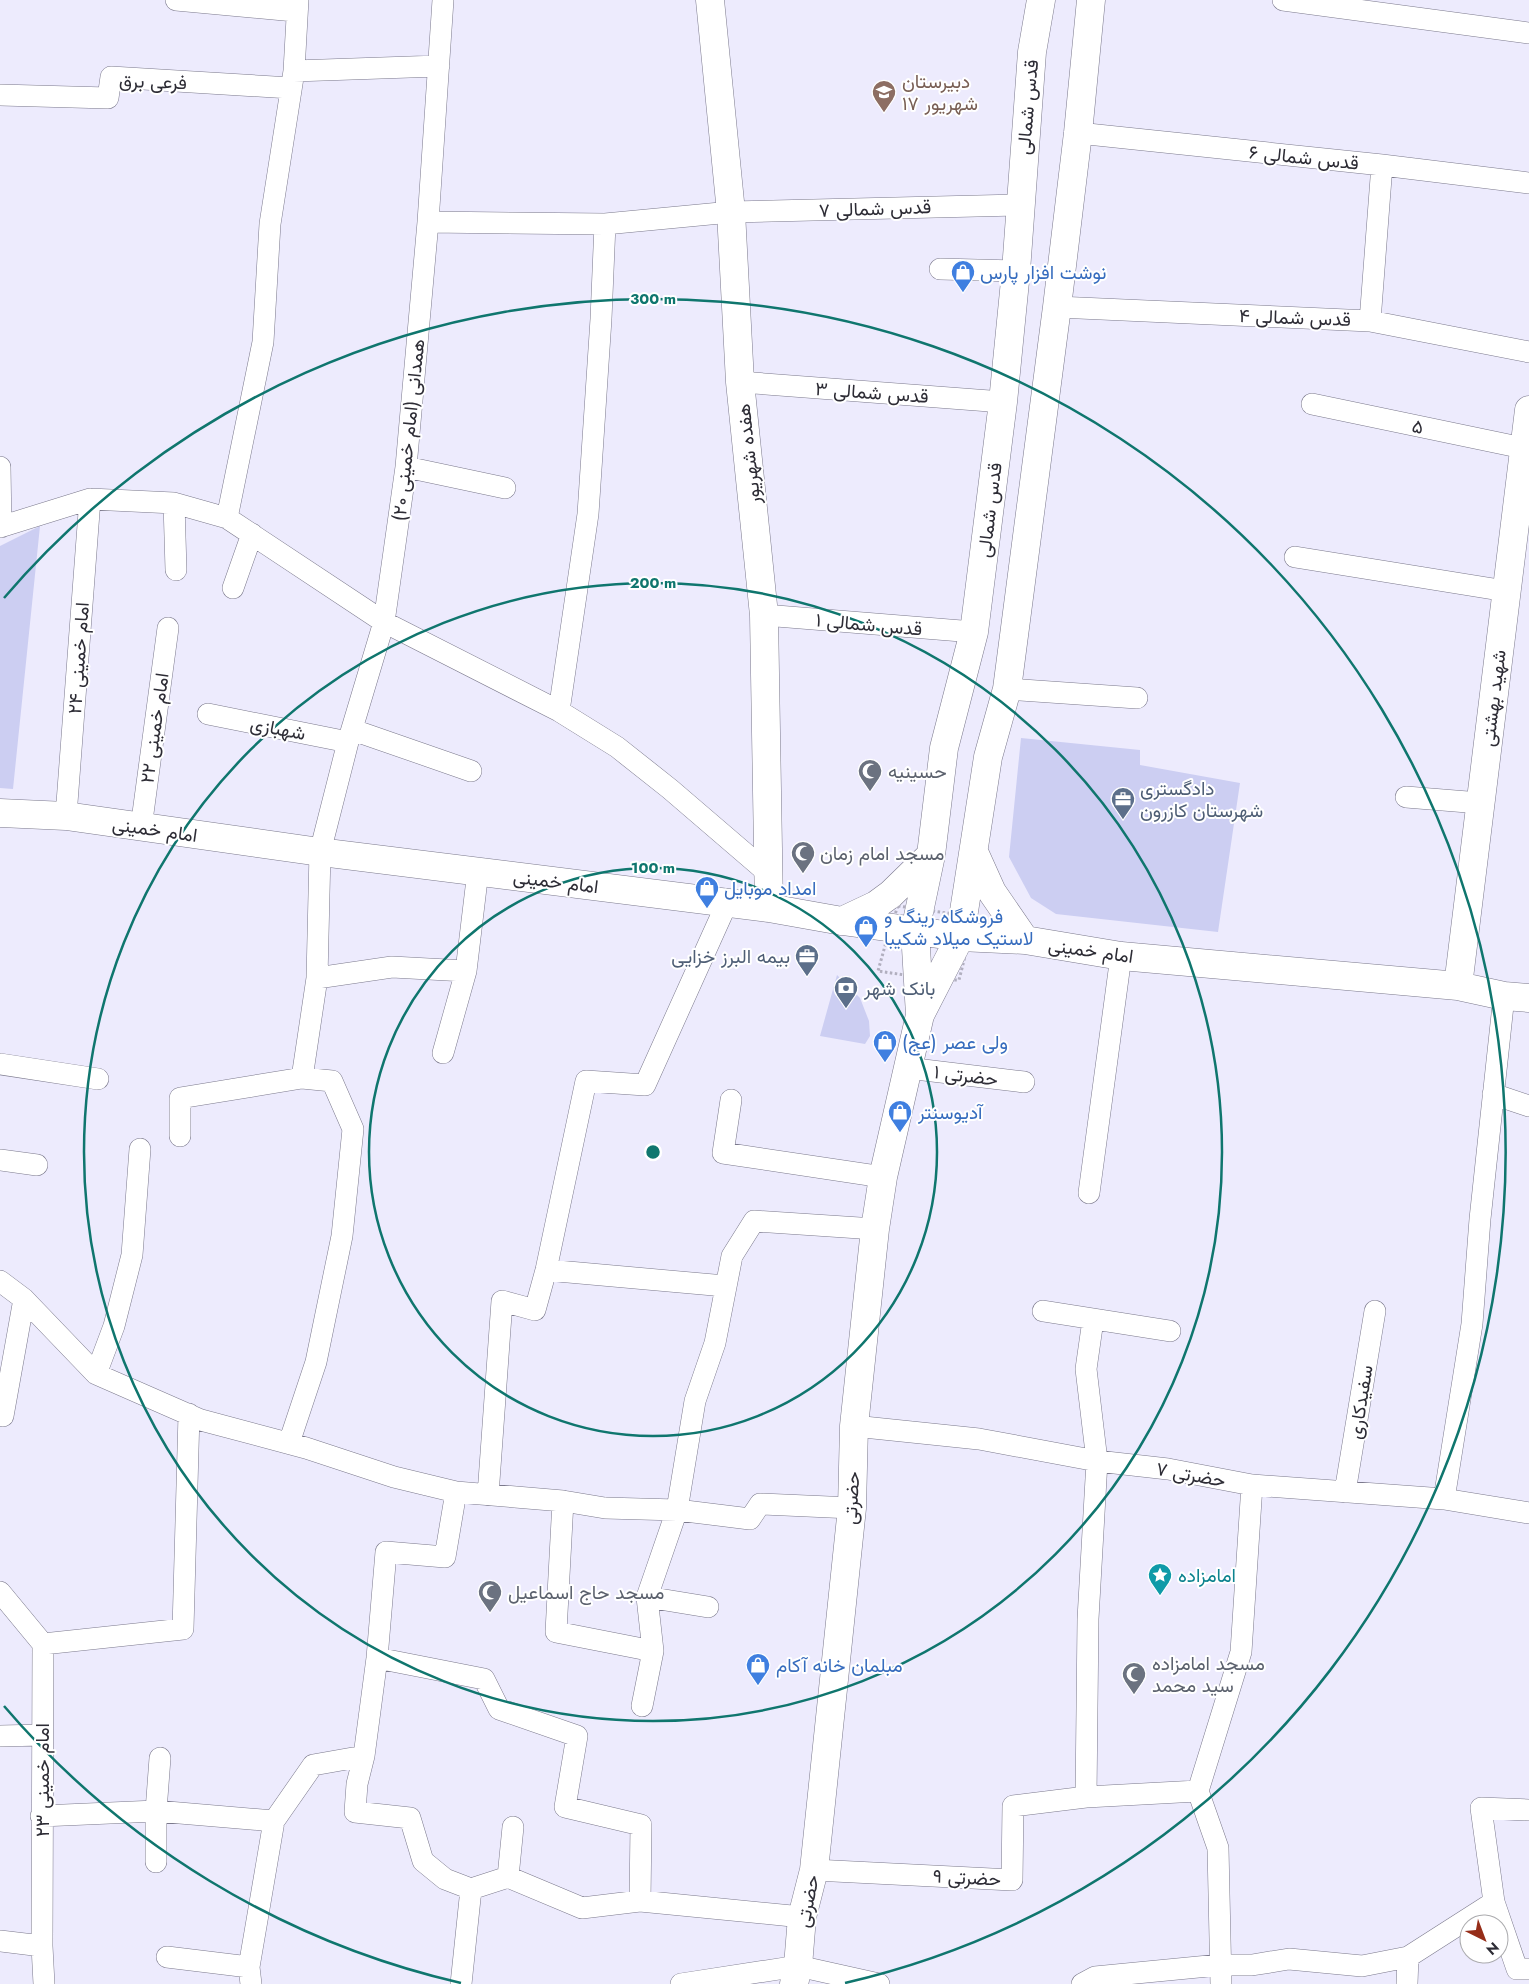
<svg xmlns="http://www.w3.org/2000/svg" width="1529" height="1984" font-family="Jost,Vazirmatn,sans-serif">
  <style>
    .building { fill: #cccef2 }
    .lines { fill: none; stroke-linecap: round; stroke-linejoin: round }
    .street-casing { stroke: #7b798c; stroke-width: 22 }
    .secondary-casing { stroke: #7b798c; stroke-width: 29 }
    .path { stroke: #b1afbf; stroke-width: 3; stroke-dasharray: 2.5 2.5; stroke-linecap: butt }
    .street { stroke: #fff; stroke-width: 21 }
    .secondary { stroke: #fff; stroke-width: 28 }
    .ring { fill: none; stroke: #0f766e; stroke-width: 2.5 }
    .labels { text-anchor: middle; stroke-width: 4; stroke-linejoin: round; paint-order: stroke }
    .street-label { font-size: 19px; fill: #2d2c35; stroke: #fff }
    .education-label { font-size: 19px; fill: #785e54; stroke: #fff; text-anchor: start }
    .shop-label { font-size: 19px; fill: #366cbe; stroke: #fff; text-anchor: start }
    .worship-label { font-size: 19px; fill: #5b616d; stroke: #fff; text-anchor: start }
    .service-label { font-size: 19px; fill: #4e5e75; stroke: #fff; text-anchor: start }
    .culture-label { font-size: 19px; fill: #0d838f; stroke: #fff; text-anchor: start }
    .centre { fill: #0f766e; stroke: #fff; stroke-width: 2.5 }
    .ring-label { font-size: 15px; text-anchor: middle; font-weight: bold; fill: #0f766e; stroke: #fff; stroke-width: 4; stroke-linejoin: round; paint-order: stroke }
  </style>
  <rect width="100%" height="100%" fill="#edebfd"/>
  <path class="building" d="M40,526L13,789L0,788V546Z
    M1021,738L1140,750V765L1240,783L1218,932L1056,914L1031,898L1009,857Z
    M837,975L860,998L869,1021L870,1036L865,1044L820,1036Z"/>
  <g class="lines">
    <g class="street-casing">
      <path id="street" d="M176,0L295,11
        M1283,0L1529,33
        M294,71L439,66
        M0,95L108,98L111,77L291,88
        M1078,133L1382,165L1529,183
        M428,222L605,224L731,212L1019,205
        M940,269L1016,271
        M1057,307L1370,321L1529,352
        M1370,321L1382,165
        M740,382L1003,402
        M1312,404L1523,448
        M0,467L1,527
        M406,467L505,488
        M174,503L176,570
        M227,518L263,342L270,224L294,71L298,0
        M0,527L90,499L174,503L227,518L384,622L559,711L617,747L670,789L769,874
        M1295,557L1506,591
        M233,588L252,534
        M764,615L974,632
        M1007,689L1137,698
        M559,711L588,514L601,319L605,224
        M208,714L348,742
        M353,730L471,771
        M1406,797L1480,803
        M66,816L90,499
        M141,828L168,628
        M317,978L392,967L466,971
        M443,1053L466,971L478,871
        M0,1064L98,1079
        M907,1068L1024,1082
        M1493,1094L1529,1106
        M731,1100L723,1153L883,1177
        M180,1136V1098L302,1078
        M0,1160L37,1165
        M1089,1193L1121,956
        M546,1270L725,1286
        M0,1281L24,1299L96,1374L201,1420L306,1448L394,1477L456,1492L563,1501L605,1508L677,1510L750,1519L760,1504L852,1508
        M1043,1311L1170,1331
        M96,1374L114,1326L132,1255L140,1149
        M3,1416L24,1299
        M854,1426L979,1439L1097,1461L1168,1469L1252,1485L1444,1499L1529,1513
        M289,1443L316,1362L342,1236L353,1129L332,1081L302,1078L317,978L320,852L348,742L384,622L406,467L428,222L443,0
        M1345,1492L1375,1311
        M488,1495L502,1301L535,1310L546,1270L586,1081L645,1085L727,903
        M1444,1499L1472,1324L1480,1219L1504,996
        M563,1501L556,1632L653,1651
        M0,1592L43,1644L42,1946L44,1984
        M647,1597L708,1607
        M43,1644L183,1629L189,1414
        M377,1658L484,1679L499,1709L577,1736L565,1807L641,1825L640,1901
        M642,1706L653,1651L647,1597L677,1510L695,1401L715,1343L732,1256L754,1221L875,1229
        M0,1736L42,1735
        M364,1756L377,1658L386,1552L445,1557L456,1492
        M1086,1797L1088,1619L1097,1461L1086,1369L1093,1320
        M1529,1810L1481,1808L1494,1902L1517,1969H1529
        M41,1816L156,1811L274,1821L313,1765L364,1756L357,1784L355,1812L410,1818L423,1861L445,1879L471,1889L508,1877L582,1908L640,1901L802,1917
        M156,1862V1811L160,1758
        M814,1870L1012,1880L1013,1806L1086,1797L1198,1791
        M508,1877L513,1827
        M0,1941L42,1946
        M167,1957L249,1967
        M251,1984L249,1967L274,1821
        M461,1984L471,1889
        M681,1984L798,1966L879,1984
        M1082,1984L1095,1977L1219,1965H1252L1289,1959L1362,1966L1408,1957L1494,1902
        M1221,1984L1218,1848L1198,1791L1241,1652L1252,1485
        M1407,1984L1408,1957"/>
    </g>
    <g class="secondary-casing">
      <path id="secondary" d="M710,0L731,212L740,382L764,615L769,908
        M0,813L66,816L320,852L769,908L842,921L960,937L1025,940L1121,956L1458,986L1504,996L1529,998
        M974,852L992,892L1025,940
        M842,921L876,905L891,894L931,855
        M1458,986L1529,410
        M920,1015L915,931L931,855L944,748L974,632L1003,402L1016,271L1032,52L1041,0
        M794,1984L798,1966L802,1917L814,1870L852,1508L854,1426L875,1229L883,1177L920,1015L960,937L988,757L1007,689L1057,307L1078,133L1091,0"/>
    </g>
    <path class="path" d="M898,906L975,917L959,980H938L878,971L890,928Z"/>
    <use href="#street" class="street"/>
    <use href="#secondary" class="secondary"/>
  </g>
  <g class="ring">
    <circle cx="653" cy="1152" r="284"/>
    <circle cx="653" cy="1152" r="569"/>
    <path d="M461 1983A853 853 0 0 1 4 1706M4 598A853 853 0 1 1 845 1983"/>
  </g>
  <defs>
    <g id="school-pin" transform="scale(1.25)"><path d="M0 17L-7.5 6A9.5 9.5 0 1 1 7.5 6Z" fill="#8d6e63" stroke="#fff"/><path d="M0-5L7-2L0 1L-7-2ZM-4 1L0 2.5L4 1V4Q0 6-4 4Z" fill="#fff"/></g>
    <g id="shop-pin" transform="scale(1.25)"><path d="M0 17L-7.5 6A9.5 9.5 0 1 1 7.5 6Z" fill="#3f7fe0" stroke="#fff"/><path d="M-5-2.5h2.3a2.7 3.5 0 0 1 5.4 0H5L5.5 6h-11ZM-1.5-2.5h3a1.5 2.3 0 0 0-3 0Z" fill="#fff"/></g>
    <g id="mosque-pin" transform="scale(1.25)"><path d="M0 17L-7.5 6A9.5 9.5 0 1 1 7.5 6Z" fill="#6b7280" stroke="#fff"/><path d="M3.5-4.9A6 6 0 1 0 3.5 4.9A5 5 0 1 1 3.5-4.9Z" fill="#fff"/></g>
    <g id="office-pin" transform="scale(1.25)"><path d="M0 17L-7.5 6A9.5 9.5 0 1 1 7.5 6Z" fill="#5c6f8a" stroke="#fff"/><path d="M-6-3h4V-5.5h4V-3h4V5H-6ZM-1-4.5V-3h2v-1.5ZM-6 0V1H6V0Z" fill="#fff"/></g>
    <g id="bank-pin" transform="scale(1.25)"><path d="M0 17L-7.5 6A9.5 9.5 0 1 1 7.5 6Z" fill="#5c6f8a" stroke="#fff"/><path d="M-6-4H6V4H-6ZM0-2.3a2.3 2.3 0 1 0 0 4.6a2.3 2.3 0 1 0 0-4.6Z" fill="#fff"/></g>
    <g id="sight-pin" transform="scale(1.25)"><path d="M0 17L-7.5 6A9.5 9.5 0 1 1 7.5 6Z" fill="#0f9aa8" stroke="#fff"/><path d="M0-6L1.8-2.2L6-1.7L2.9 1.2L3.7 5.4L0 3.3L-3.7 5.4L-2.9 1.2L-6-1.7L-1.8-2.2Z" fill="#fff"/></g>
  </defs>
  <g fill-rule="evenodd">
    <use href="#school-pin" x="884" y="92"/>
    <use href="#shop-pin" x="963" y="272"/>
    <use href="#mosque-pin" x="870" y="771"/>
    <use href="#office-pin" x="1123" y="799"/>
    <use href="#mosque-pin" x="803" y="853"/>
    <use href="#shop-pin" x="707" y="888"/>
    <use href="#shop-pin" x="866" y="927"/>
    <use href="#office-pin" x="807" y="956"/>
    <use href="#bank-pin" x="846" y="988"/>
    <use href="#shop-pin" x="885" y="1042"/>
    <use href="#shop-pin" x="900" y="1112"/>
    <use href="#sight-pin" x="1160" y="1575"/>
    <use href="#mosque-pin" x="490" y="1592"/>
    <use href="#shop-pin" x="758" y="1665"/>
    <use href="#mosque-pin" x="1134" y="1674"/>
  </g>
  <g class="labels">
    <g class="street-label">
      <text transform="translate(153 81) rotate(2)" y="7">فرعی برق</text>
      <text transform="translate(1027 107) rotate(-85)" y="7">قدس شمالی</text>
      <text transform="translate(1304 157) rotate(6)" y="7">قدس شمالی ۶</text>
      <text transform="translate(875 208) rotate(-2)" y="7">۷ قدس شمالی</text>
      <text transform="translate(1295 317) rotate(2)" y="7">قدس شمالی ۴</text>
      <text transform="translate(872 392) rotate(4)" y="7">۳ قدس شمالی</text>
      <text transform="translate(1418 426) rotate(12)" y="7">۵</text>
      <text transform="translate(408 430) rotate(-84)" y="7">همدانی (امام خمینی ۲۰)</text>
      <text transform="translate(748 454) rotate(-96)" y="7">هفده شهریور</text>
      <text transform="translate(989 510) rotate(-83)" y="7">قدس شمالی</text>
      <text transform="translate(869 624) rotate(5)" y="7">قدس شمالی ۱</text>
      <text transform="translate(78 658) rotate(-86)" y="7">امام خمینی ۲۴</text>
      <text transform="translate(1493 698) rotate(-83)" y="7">شهید بهشتی</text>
      <text transform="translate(154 728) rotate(-82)" y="7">امام خمینی ۲۲</text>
      <text transform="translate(278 728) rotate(11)" y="7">شهبازی</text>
      <text transform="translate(155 829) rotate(8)" y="7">امام خمینی</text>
      <text transform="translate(556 881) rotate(7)" y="7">امام خمینی</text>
      <text transform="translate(1091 950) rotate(8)" y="7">امام خمینی</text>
      <text transform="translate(966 1075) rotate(7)" y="7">حضرتی ۱</text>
      <text transform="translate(1360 1402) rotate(-81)" y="7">سفیدکاری</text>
      <text transform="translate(1191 1474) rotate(10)" y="7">حضرتی ۷</text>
      <text transform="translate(851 1498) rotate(-87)" y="7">حضرتی</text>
      <text transform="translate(42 1780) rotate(-90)" y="7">امام خمینی ۲۳</text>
      <text transform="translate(967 1877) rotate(3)" y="7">حضرتی ۹</text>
      <text transform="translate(807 1901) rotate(-79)" y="7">حضرتی</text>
    </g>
    <g class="education-label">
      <text x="902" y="88">دبیرستان<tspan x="902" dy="22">۱۷ شهریور</tspan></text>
    </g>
    <g class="shop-label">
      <text x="980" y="279">نوشت افزار پارس</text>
      <text x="724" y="895">امداد موبایل</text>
      <text x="884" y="923">فروشگاه رینگ و<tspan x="884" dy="22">لاستیک میلاد شکیبا</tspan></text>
      <text x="902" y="1049">ولی عصر (عج)</text>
      <text x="918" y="1119">آدیوسنتر</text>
      <text x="776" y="1672">مبلمان خانه آکام</text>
    </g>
    <g class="worship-label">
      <text x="888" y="778">حسینیه</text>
      <text x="820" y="860">مسجد امام زمان</text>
      <text x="508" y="1599">مسجد حاج اسماعیل</text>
      <text x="1152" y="1670">مسجد امامزاده<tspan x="1152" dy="22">سید محمد</tspan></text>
    </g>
    <g class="service-label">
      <text x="1140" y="795">دادگستری<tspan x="1140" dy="22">شهرستان کازرون</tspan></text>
      <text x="790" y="963" text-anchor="end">بیمه البرز خزایی</text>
      <text x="864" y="995">بانک شهر</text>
    </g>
    <g class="culture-label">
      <text x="1178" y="1582">امامزاده</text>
    </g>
  </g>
  <circle cx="653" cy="1152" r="8" class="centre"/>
  <g class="ring-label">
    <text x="653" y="304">300 m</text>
    <text x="653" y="588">200 m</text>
    <text x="653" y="873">100 m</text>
  </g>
  <g transform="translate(1484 1939) rotate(138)"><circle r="24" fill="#ffffff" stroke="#ababae"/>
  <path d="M0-4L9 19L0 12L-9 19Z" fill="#962d19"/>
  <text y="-8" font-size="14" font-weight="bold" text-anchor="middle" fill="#2d2c35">N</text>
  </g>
</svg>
